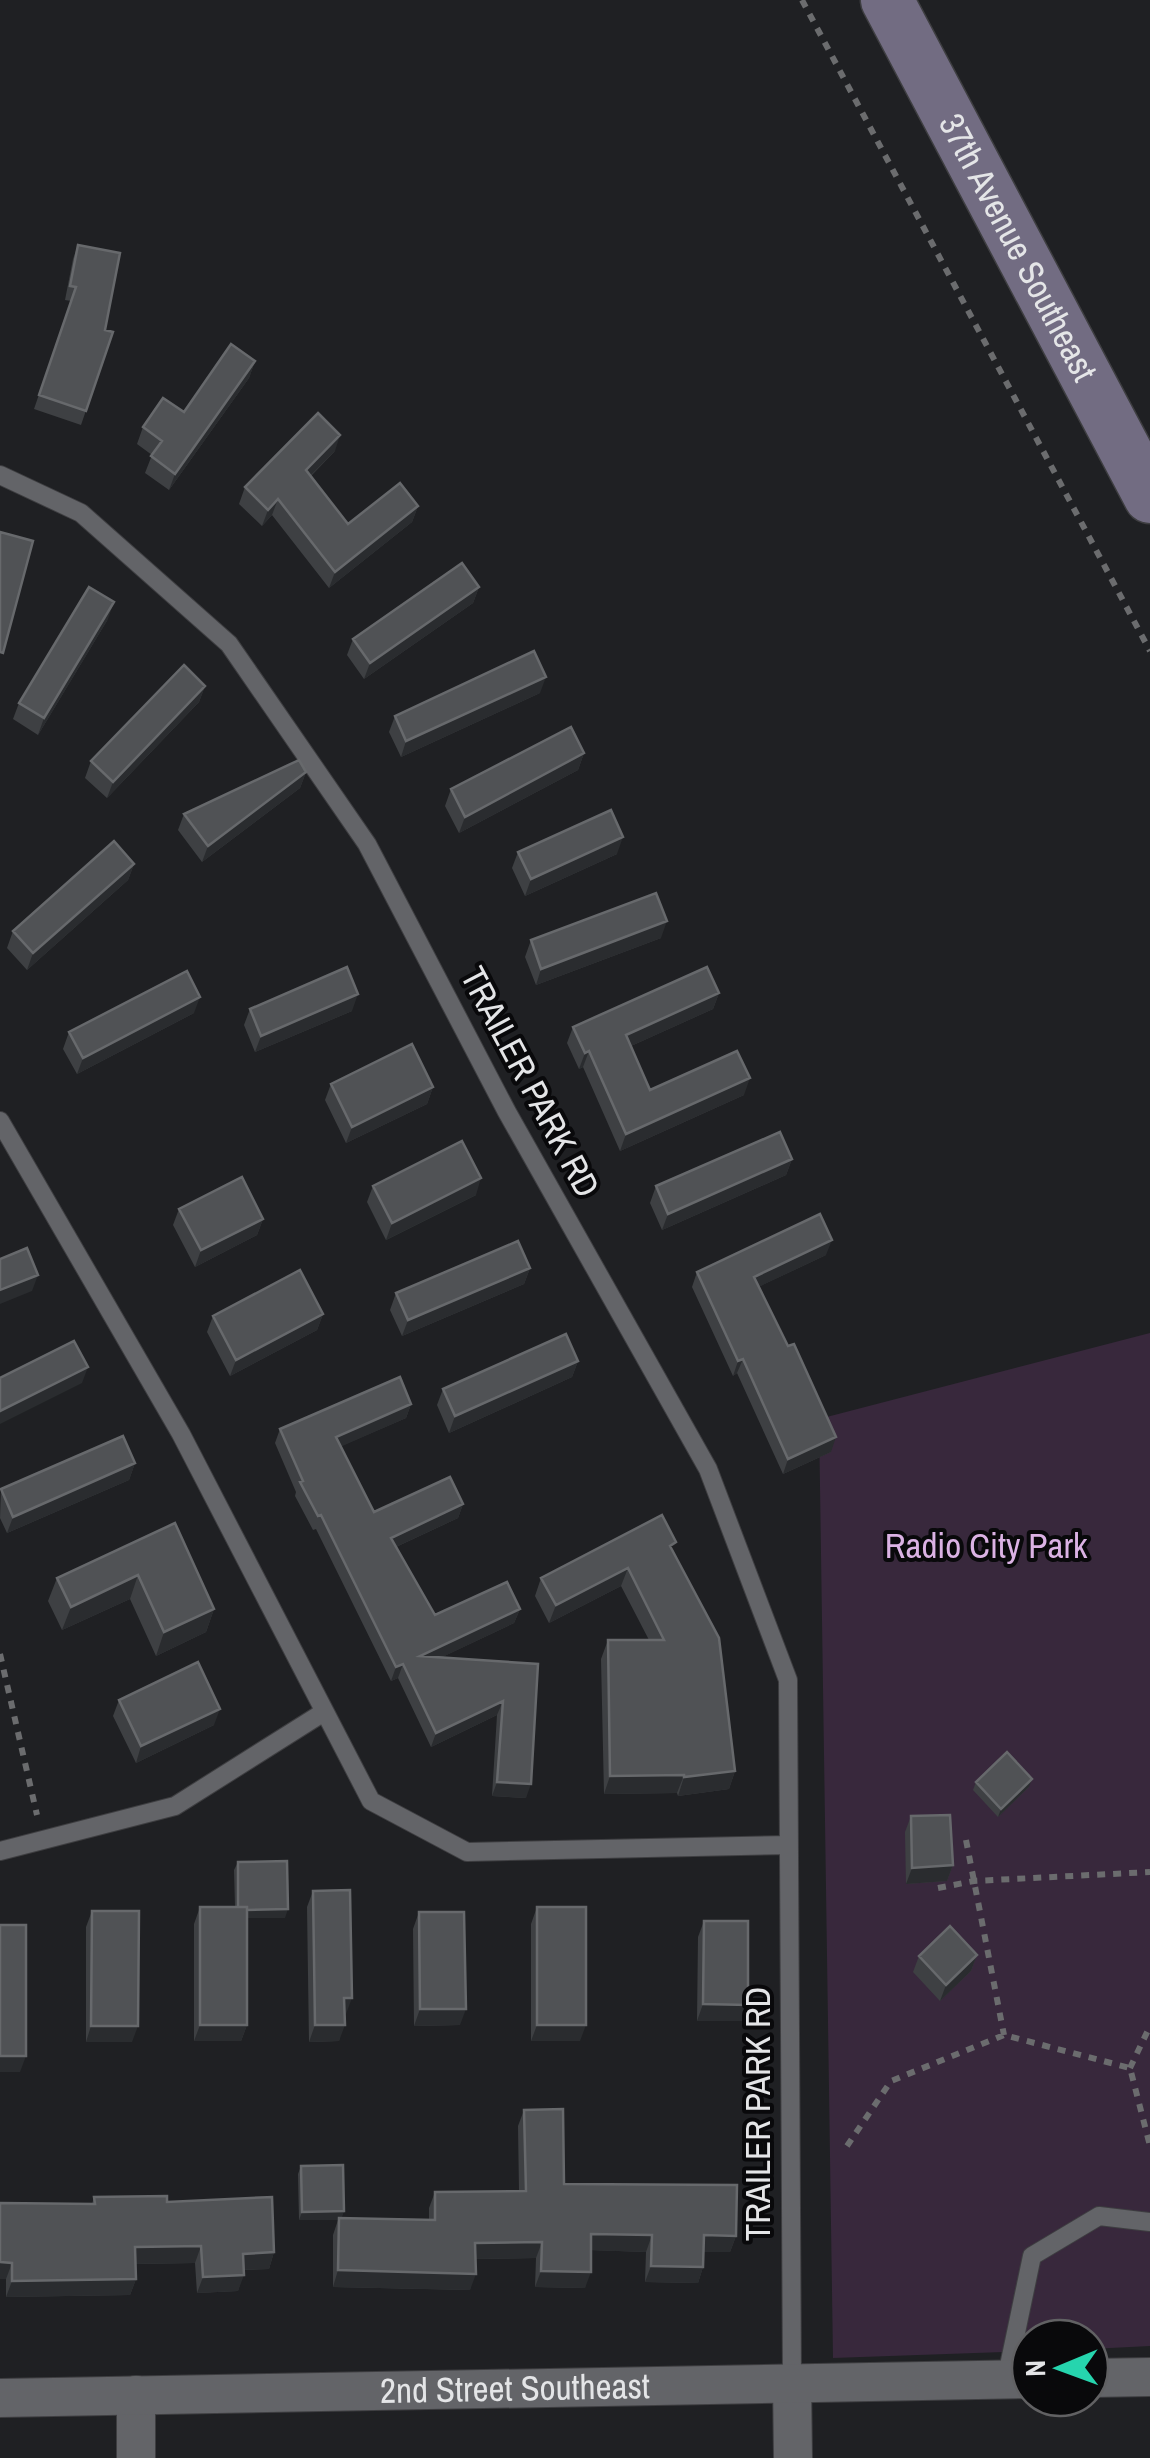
<svg xmlns="http://www.w3.org/2000/svg" width="1150" height="2458" font-family="'Archivo Narrow',sans-serif">
  <style>
    .green { fill: #38283c }
    .lines { fill: none; stroke-linecap: round; stroke-linejoin: round }
    .lane-casing { stroke: #3e3e41; stroke-width: 20 }
    .street-casing { stroke: #3e3e41; stroke-width: 40 }
    .secondary-casing { stroke: #3e3e41; stroke-width: 55 }
    .path { stroke: #6b6c6e; stroke-width: 6; stroke-dasharray: 8 8; stroke-linecap: butt }
    .lane { stroke: #636468; stroke-width: 18 }
    .street { stroke: #636468; stroke-width: 38 }
    .secondary { stroke: #726c82; stroke-width: 52 }
    .wall { fill: #3e4043 }
    .shaded-wall { fill: #2a2c2f }
    .building { fill: #505255; stroke: #67696c; stroke-width: 2.5 }
    .labels { text-anchor: middle; stroke-width: 8; stroke-linejoin: round; paint-order: stroke }
    .street-label { font-size: 35px; fill: #e4e5e7; stroke: #09090b }
    .park-label { font-size: 35px; fill: #dbb2e4; stroke: #09090b }
  </style>
  <rect width="100%" height="100%" fill="#1f2023"/>
  <path class="green" d="M1150,1333V2346L1090,2349V2338H1030V2351L833,2358L819,1419Z"/>
  <g class="lines">
    <g class="lane-casing">
      <path id="lane" d="M0,475L81,513L229,644L367,844L507,1112L708,1469L788,1680L792,2383
        M0,1121L181,1434L371,1801L467,1852L789,1845
        M0,1851L175,1806L324,1712
        M1006,2380L1032,2256L1099,2216L1150,2222"/>
    </g>
    <g class="street-casing">
      <g id="street">
        <path d="M1090,2378L1150,2377"/>
        <path d="M792,2383L793,2458"/>
        <path d="M136,2395V2458"/>
        <path id="s1" d="M0,2398L1030,2379"/>
      </g>
    </g>
    <g class="secondary-casing">
      <g id="secondary">
        <path id="s2" d="M887,0L1150,497"/>
      </g>
    </g>
    <path class="path" d="M802,0L1150,651
      M0,1654L37,1815
      M966,1840L1004,2035
      M938,1888L974,1881L1150,1872
      M1130,2068L1150,2026
      M847,2146L891,2081L1004,2035L1130,2068L1150,2146"/>
    <use href="#lane" class="lane"/>
    <use href="#street" class="street"/>
    <use href="#secondary" class="secondary"/>
  </g>
  <path class="wall" d="M78,245L105,330L113,332L81,425L34,409L71,301L65,300L73,259Z
    M255,361L249,378L169,490L145,473L152,455L137,444L143,427L184,412Z
    M335,451L311,476L348,524L418,506L412,522L329,588L272,515L262,526L239,504L245,487Z
    M479,587L473,603L364,679L347,655L353,639Z
    M108,619L38,735L13,719L19,703Z
    M205,686L199,702L107,798L85,778L91,761Z
    M540,693L401,757L389,732L395,716Z
    M584,753L578,770L459,833L445,806L451,789Z
    M306,772L300,788L202,862L178,830L184,814Z
    M518,852L617,854L525,896L512,868Z
    M134,864L128,880L27,970L7,948L13,931Z
    M661,938L536,985L525,957L531,940Z
    M719,993L713,1009L631,1046L650,1090L744,1095L620,1151L583,1067L579,1069L567,1043L573,1027Z
    M250,1009L352,1011L255,1052L244,1025Z
    M194,1013L77,1074L63,1049L69,1032Z
    M331,1084L433,1087L427,1104L346,1143L325,1100Z
    M792,1159L786,1175L662,1230L650,1203L656,1186Z
    M373,1186L476,1195L386,1240L367,1202Z
    M179,1209L263,1219L257,1235L195,1267L173,1225Z
    M826,1255L758,1287L831,1452L783,1474L737,1373L733,1376L692,1287L697,1272Z
    M530,1268L524,1284L402,1336L390,1310L396,1293Z
    M323,1314L317,1330L230,1376L207,1332L213,1316Z
    M578,1361L572,1377L449,1433L437,1405L443,1389Z
    M411,1404L406,1418L341,1446L374,1512L463,1504L458,1518L396,1547L435,1615L520,1609L514,1623L442,1657L538,1664L526,1798L492,1796L497,1715L431,1747L398,1678L391,1681L316,1529L313,1530L295,1496L296,1492L275,1443L280,1429Z
    M135,1463L129,1480L7,1533L0,1518L1,1489Z
    M175,1523L214,1609L206,1632L156,1656L130,1599L62,1630L48,1601L57,1578Z
    M673,1551L735,1771L729,1789L678,1796L677,1793L604,1794L601,1659L608,1640H649L621,1586L549,1623L535,1596L541,1578Z
    M119,1700L214,1725L136,1763L113,1716Z
    M976,1782L1029,1787L998,1817L973,1790Z
    M911,1816L953,1865L947,1881L906,1884L905,1832Z
    M238,1862L285,1918H247V2025L241,2041H194V1924L200,1907H235L234,1870Z
    M313,1891L346,2014H345L339,2041L309,2042L307,1907Z
    M537,1907L580,2041H531V1924Z
    M92,1911L132,2042H86V1927Z
    M419,1912L460,2025L414,2026L413,1929Z
    M704,1921L742,2021H697L698,1937Z
    M977,1955L971,1971L940,2001L913,1972L919,1956Z
    M524,2110L564,2184L736,2236L730,2252H704L703,2267L698,2283L645,2282L646,2252L591,2250L585,2288L535,2287L536,2258L476,2259L470,2290L333,2287V2235L338,2220H299L298,2174L301,2166L344,2211L341,2218L429,2220V2208L435,2192L519,2191L518,2126Z
    M94,2197L167,2202L274,2252L269,2269L244,2270L238,2291L197,2293L195,2263L135,2264L136,2279L130,2295L6,2297V2279L0,2203L92,2204Z"/>
  <path class="shaded-wall" d="M255,361L249,378L169,490L175,474Z
    M340,435L335,451L300,486L306,470Z
    M278,499L272,515L262,526L268,510Z
    M418,506L412,522L329,588L335,572Z
    M479,587L473,603L364,679L370,663Z
    M114,602L108,619L38,735L44,718Z
    M546,677L540,693L401,757L406,741Z
    M205,686L199,702L107,798L113,782Z
    M584,753L578,770L459,833L465,817Z
    M306,772L300,788L202,862L208,846Z
    M623,837L617,854L525,896L531,879Z
    M134,864L128,880L27,970L33,953Z
    M667,921L661,938L536,985L541,969Z
    M719,993L713,1009L620,1051L626,1035Z
    M358,994L352,1011L255,1052L261,1036Z
    M200,997L194,1013L77,1074L83,1058Z
    M589,1051L583,1067L579,1069L585,1053Z
    M750,1078L744,1095L620,1151L626,1134Z
    M433,1087L427,1104L346,1143L352,1127Z
    M792,1159L786,1175L662,1230L668,1214Z
    M481,1178L476,1195L386,1240L392,1223Z
    M263,1219L257,1235L195,1267L201,1250Z
    M832,1240L826,1255L748,1292L754,1277Z
    M530,1268L524,1284L402,1336L408,1320Z
    M38,1275L32,1291L0,1304V1290Z
    M323,1314L317,1330L230,1376L236,1360Z
    M743,1359L737,1373L733,1376L738,1361Z
    M578,1361L572,1377L449,1433L455,1416Z
    M88,1367L82,1383L0,1424V1411Z
    M411,1404L406,1418L331,1451L336,1437Z
    M836,1437L831,1452L783,1474L788,1459Z
    M135,1463L129,1480L7,1533L13,1517Z
    M463,1504L458,1518L385,1552L391,1538Z
    M628,1568L621,1586L549,1623L556,1605Z
    M138,1575L130,1599L62,1630L71,1607Z
    M214,1609L206,1632L156,1656L164,1632Z
    M520,1609L514,1623L415,1670L420,1656Z
    M403,1664L398,1678L391,1681L396,1667Z
    M503,1701L497,1715L431,1747L436,1733Z
    M220,1709L214,1725L136,1763L141,1746Z
    M735,1771L729,1789L678,1796L684,1777Z
    M684,1775L677,1793L604,1794L610,1776Z
    M1032,1779L1029,1787L998,1817L1001,1809Z
    M497,1782L531,1784L526,1798L492,1796Z
    M953,1865L947,1881L906,1884L912,1868Z
    M288,1909L285,1918H235L238,1910Z
    M977,1955L971,1971L940,2001L946,1985Z
    M344,1998H352L346,2014H338Z
    M703,2004L748,2005L742,2021H697Z
    M420,2009H466L460,2025L414,2026Z
    M200,2025H247L241,2041H194Z
    M315,2025H345L339,2041L309,2042Z
    M537,2025H586L580,2041H531Z
    M91,2026H138L132,2042H86Z
    M0,2056H26L20,2072H0Z
    M344,2211L341,2220H299L302,2212Z
    M591,2234L652,2235L646,2252L585,2250Z
    M704,2235L736,2236L730,2252H698Z
    M542,2242L536,2258L469,2259L475,2243Z
    M201,2246L195,2263L129,2264L135,2247Z
    M274,2252L269,2269L237,2270L243,2254Z
    M0,2262L12,2263L6,2279H0Z
    M651,2266L703,2267L698,2283L645,2282Z
    M338,2270L476,2274L470,2290L333,2287Z
    M541,2271L591,2272L585,2288L535,2287Z
    M244,2275L238,2291L197,2293L203,2277Z
    M136,2279L130,2295L6,2297L12,2281Z"/>
  <path class="building" d="M78,245L120,253L105,330L113,332L86,411L39,395L76,287L70,286Z
    M231,344L255,361L175,474L151,456L162,441L143,427L163,398L184,412Z
    M318,413L340,435L306,470L348,524L400,483L418,506L335,572L278,499L268,510L245,487Z
    M0,532L33,541L3,653L0,652Z
    M462,563L479,587L370,663L353,639Z
    M89,587L114,602L44,718L19,703Z
    M534,651L546,677L406,741L395,716Z
    M184,665L205,686L113,782L91,761Z
    M571,727L584,753L465,817L451,789Z
    M299,760L306,772L208,846L184,814Z
    M611,810L623,837L531,879L518,852Z
    M114,841L134,864L33,953L13,931Z
    M656,893L667,921L541,969L531,940Z
    M347,967L358,994L261,1036L250,1009Z
    M707,967L719,993L626,1035L650,1090L737,1051L750,1078L626,1134L589,1051L585,1053L573,1027Z
    M187,971L200,997L83,1058L69,1032Z
    M412,1044L433,1087L352,1127L331,1084Z
    M780,1132L792,1159L668,1214L656,1186Z
    M462,1141L481,1178L392,1223L373,1186Z
    M242,1177L263,1219L201,1250L179,1209Z
    M820,1214L832,1240L754,1277L788,1346L794,1344L836,1437L788,1459L743,1359L738,1361L697,1272Z
    M518,1241L530,1268L408,1320L396,1293Z
    M27,1248L38,1275L0,1290V1259Z
    M300,1270L323,1314L236,1360L213,1316Z
    M566,1334L578,1361L455,1416L443,1389Z
    M74,1341L88,1367L0,1411V1378Z
    M400,1377L411,1404L336,1437L374,1512L450,1477L463,1504L391,1538L435,1615L507,1582L520,1609L420,1656L538,1664L531,1784L497,1782L503,1701L436,1733L403,1664L396,1667L321,1515L318,1516L300,1482L303,1481L280,1429Z
    M123,1436L135,1463L13,1517L1,1489Z
    M662,1515L676,1542L670,1546L719,1638L735,1771L684,1777V1775L610,1776L608,1640H664L628,1568L556,1605L541,1578Z
    M175,1523L214,1609L164,1632L138,1575L71,1607L57,1578Z
    M198,1662L220,1709L141,1746L119,1700Z
    M1007,1752L1032,1779L1001,1809L976,1782Z
    M950,1815L953,1865L912,1868L911,1816Z
    M287,1861L288,1909L247,1910V1907H238V1862Z
    M350,1890L352,1998H344L345,2025H315L313,1891Z
    M200,1907H247V2025H200Z
    M537,1907H586V2025H537Z
    M92,1911H139L138,2026H91Z
    M419,1912H464L466,2009H420Z
    M704,1921H748V2005L703,2004Z
    M0,1925H26V2056H0Z
    M950,1926L977,1955L946,1985L919,1956Z
    M563,2109L564,2184L737,2185L736,2236L704,2235L703,2267L651,2266L652,2235L591,2234V2272L541,2271L542,2242L475,2243L476,2274L338,2270L339,2218L435,2220V2192L526,2191L524,2110Z
    M343,2165L344,2211L302,2212L301,2166Z
    M167,2196V2202L272,2197L274,2252L243,2254L244,2275L203,2277L201,2246L135,2247L136,2279L12,2281V2263L0,2262V2203L95,2204L94,2197Z"/>
  <g class="labels">
    <g class="street-label">
      <text dy="12" stroke="none"><textPath href="#s2" startOffset="280">37th Avenue Southeast</textPath></text>
      <text transform="translate(530 1082) rotate(62)" y="12">TRAILER PARK RD</text>
      <text transform="translate(758 2114) rotate(-90)" y="12">TRAILER PARK RD</text>
      <text dy="12" stroke="none"><textPath href="#s1" startOffset="515">2nd Street Southeast</textPath></text>
    </g>
    <g class="park-label">
      <text x="986" y="1558">Radio City Park</text>
    </g>
  </g>
  <g transform="translate(1060 2368) rotate(269)"><circle r="48" fill="#09090b" stroke="#616163" stroke-width="2.5"/>
  <path d="M0-8L18 38L0 25L-18 38Z" fill="#26d5ae"/>
  <text y="-15" font-size="28" font-weight="bold" text-anchor="middle" fill="#e4e5e7">N</text>
  </g>
</svg>
